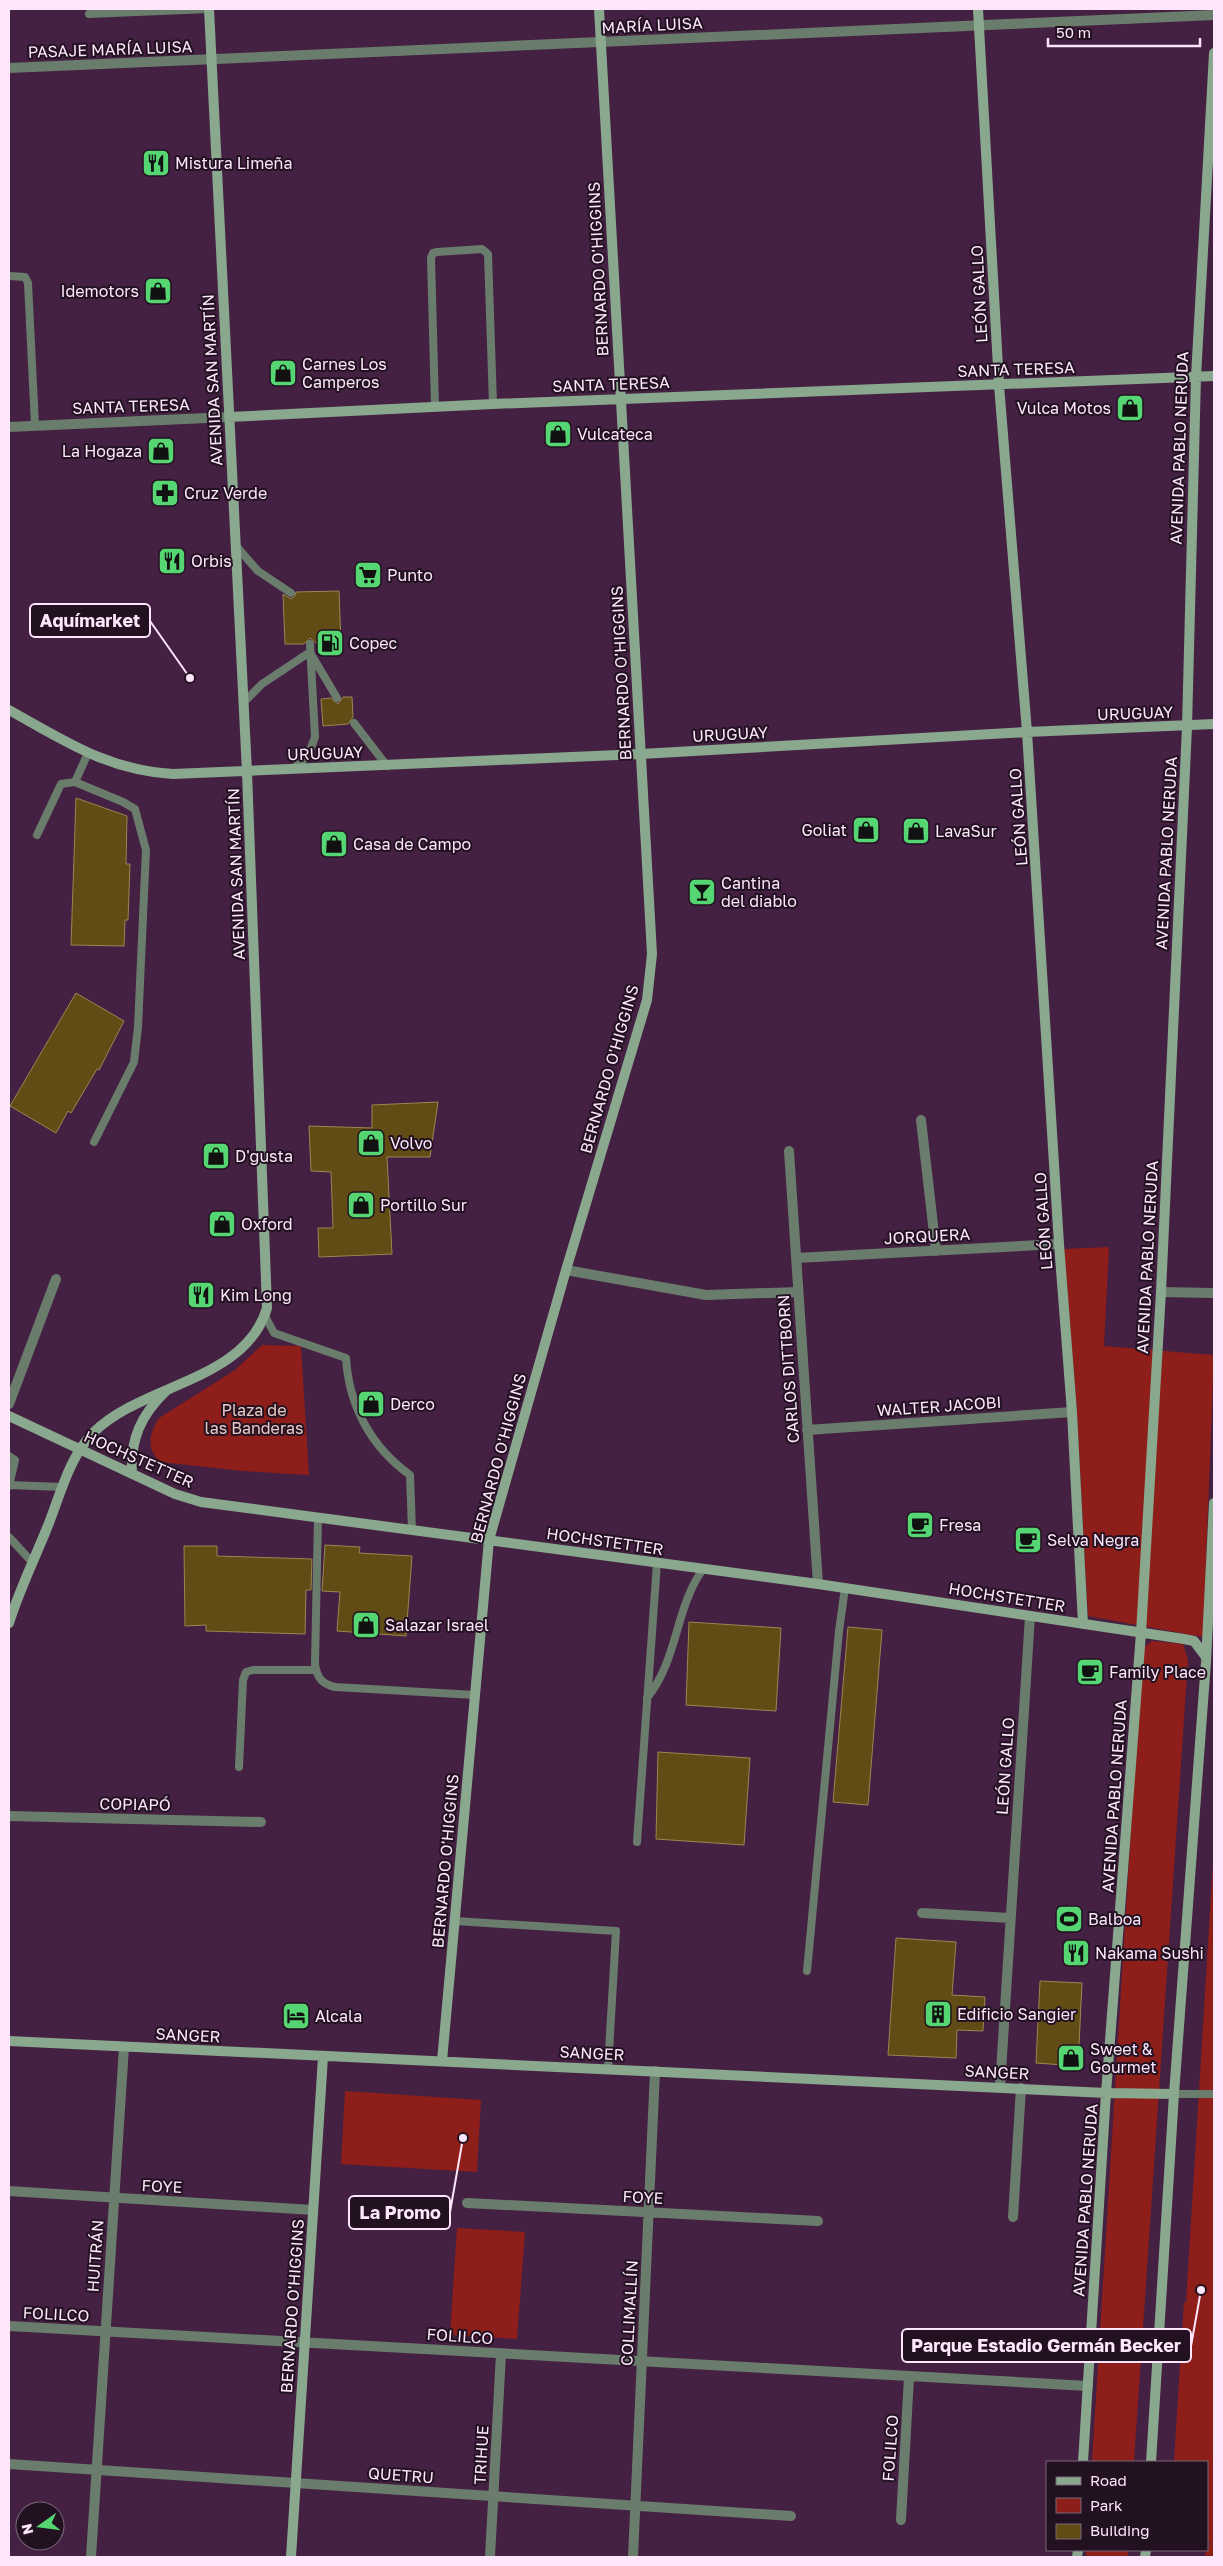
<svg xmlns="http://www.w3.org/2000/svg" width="1223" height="2566" font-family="'Golos Text',sans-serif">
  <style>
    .green { fill: #8d1e19 }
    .building { fill: #604c14; stroke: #9c8652 }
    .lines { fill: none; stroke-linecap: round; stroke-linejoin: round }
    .lane { stroke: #6a7d6c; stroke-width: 8 }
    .street { stroke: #6a7d6c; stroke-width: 10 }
    .secondary { stroke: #89a88d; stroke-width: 10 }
    .labels { text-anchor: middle; stroke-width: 4; stroke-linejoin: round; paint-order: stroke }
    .street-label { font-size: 16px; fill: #fde6fb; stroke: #221221 }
    .poi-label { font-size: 16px; fill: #fde6fb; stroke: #221221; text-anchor: start }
    .park-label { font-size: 16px; fill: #eac9c4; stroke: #221221 }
    .leader { fill: none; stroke: #fde6fb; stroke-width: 2 }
    .callout-dot { fill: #fde6fb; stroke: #221221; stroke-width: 2 }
    .callout { fill: #221221; stroke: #fde6fb; stroke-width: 2 }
    .callout-label { font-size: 18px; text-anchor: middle; font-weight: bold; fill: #fde6fb }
  </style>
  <rect width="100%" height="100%" fill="#442043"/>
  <path class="green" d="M1109,1247L1104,1346L1214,1355L1203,1637L1088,1616L1077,1412L1064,1249Z
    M262,1345L301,1346L309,1475L243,1471L160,1462C146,1448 149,1434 159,1418L235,1370Z
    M1152,1641L1183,1644L1188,1660L1134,2462H1092L1142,1649Z
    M1214,1845V2557H1204L1210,2543L1207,2542V2462H1174L1184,2302L1186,2303Z
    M345,2091L481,2100L477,2172L341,2164Z
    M457,2228L525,2232L517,2339L450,2335Z
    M1086,2550H1128V2557H1086Z"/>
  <path class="building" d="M339,591L341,642L316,643L310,638L304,644H285L283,594L291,599L295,596L296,592Z
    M343,697H352L353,717L348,724L323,726L321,699L331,698L338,704Z
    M76,798L127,816L126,864H130L128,920H125L124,946L71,945Z
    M76,993L124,1021L99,1070L97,1069L71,1113L68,1111L56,1133L10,1106Z
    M438,1102L430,1157H387L392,1254L319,1257L318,1228H333L331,1172L311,1171L309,1126L372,1128V1105Z
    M325,1545L360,1547L359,1553L412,1556L406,1636L337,1631L340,1592L322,1591Z
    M184,1546H217V1556L312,1559L311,1590H306L305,1634L206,1631V1625L185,1626Z
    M689,1622L781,1628L776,1711L686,1705Z
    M848,1627L882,1630L868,1805L833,1802Z
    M658,1752L750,1758L744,1845L656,1839Z
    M896,1938L956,1942L952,1995L985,1997L983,2031L957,2030L956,2058L888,2055Z
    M1040,1981L1082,1983L1078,2066L1036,2063Z"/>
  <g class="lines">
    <path class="lane" d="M89,14L209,9
      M9,276L25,277L28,283L35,425
      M435,406L431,258L433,253L437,252L482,249L488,254L493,404
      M236,546L258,571L291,593
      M311,654L337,698
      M243,703L262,684L310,652
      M354,723L387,766
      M294,768L308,756L315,737L310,644
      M75,782L123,802L135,809L146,850L138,1027L134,1062L94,1142
      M37,835L61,784L75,782L88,753
      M265,1316L274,1333L346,1358C349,1406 371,1447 410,1475L412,1530
      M9,1456L15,1460L9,1486
      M9,1485L63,1487
      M318,1517L315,1664C317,1678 322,1684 335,1687L475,1695
      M9,1537L33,1563
      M647,1698C678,1660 675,1608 703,1569
      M239,1767L243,1680L246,1672L253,1670H316
      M637,1842L657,1563
      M455,1921L616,1931L608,2069
      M807,1971L839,1631L845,1588
      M1174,2094H1214"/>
    <path class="street" d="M9,68L1214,15
      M9,427L229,417
      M921,1120L936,1251
      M789,1151L818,1584
      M796,1258L1059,1244
      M566,1270L706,1295L798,1292
      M1161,1292L1214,1293
      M9,1404L56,1279
      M807,1430L1072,1412
      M9,1816L261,1822
      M922,1913L1010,1918
      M1000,2087L1030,1616
      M9,2191L313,2210
      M467,2203L818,2221
      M1013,2217L1021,2088
      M9,2326L1088,2386
      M9,2464L791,2516
      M901,2520L909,2377
      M91,2557L124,2047
      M490,2557L501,2354
      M633,2557L655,2071"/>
    <path class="secondary" d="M978,9L999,385L1027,732L1059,1244L1072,1412L1083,1624
      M229,417L493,404L1214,376
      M9,710C65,741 107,770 173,774L641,754L1027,732L1214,724
      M9,1416L175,1494L201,1502L818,1584L1184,1639L1194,1641L1206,1657
      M132,1474C130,1439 141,1415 166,1391
      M9,1623C19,1591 34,1560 47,1528C60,1496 69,1457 93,1433C143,1383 245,1382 267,1308L247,772L209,9
      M9,2041L1106,2093L1174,2094
      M442,2061L489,1540L566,1270L647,1000L652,954L599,9
      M1083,2462L1106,2093L1141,1633L1161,1292L1187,727L1196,377L1214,53
      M1151,2462L1174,2094L1206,1662L1214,1503
      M291,2557L323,2057
      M1077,2557L1078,2550
      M1145,2557L1146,2550"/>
  </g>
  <defs>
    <g id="restaurant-square" transform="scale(1.4375)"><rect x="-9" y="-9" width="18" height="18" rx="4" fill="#55d672" stroke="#221221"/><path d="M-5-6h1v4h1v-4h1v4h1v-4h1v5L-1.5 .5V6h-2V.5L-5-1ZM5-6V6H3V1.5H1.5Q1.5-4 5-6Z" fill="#111"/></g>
    <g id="shop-square" transform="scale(1.4375)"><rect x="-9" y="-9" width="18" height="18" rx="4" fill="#55d672" stroke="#221221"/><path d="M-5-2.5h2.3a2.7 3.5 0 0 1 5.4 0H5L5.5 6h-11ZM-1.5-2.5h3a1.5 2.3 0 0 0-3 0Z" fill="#111"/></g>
    <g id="pharmacy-square" transform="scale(1.4375)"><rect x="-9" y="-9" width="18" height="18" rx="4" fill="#55d672" stroke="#221221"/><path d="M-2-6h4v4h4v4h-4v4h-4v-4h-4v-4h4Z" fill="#111"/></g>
    <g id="supermarket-square" transform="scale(1.4375)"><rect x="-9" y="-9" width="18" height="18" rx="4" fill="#55d672" stroke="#221221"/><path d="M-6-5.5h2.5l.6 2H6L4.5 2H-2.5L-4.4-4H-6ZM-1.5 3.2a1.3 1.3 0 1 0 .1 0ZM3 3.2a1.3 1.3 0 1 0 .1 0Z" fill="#111"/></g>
    <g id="fuel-square" transform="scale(1.4375)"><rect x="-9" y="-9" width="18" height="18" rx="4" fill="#55d672" stroke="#221221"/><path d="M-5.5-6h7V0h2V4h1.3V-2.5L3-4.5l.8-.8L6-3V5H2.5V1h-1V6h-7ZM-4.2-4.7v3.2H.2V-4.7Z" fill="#111"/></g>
    <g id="bar-square" transform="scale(1.4375)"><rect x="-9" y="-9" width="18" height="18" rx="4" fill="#55d672" stroke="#221221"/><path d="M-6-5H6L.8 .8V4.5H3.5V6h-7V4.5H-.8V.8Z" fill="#111"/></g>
    <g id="cafe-square" transform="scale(1.4375)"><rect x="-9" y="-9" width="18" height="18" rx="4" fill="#55d672" stroke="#221221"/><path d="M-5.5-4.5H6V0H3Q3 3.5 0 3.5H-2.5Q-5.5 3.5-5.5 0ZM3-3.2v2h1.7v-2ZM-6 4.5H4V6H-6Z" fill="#111"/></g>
    <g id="stadium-square" transform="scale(1.4375)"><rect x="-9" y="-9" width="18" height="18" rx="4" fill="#55d672" stroke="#221221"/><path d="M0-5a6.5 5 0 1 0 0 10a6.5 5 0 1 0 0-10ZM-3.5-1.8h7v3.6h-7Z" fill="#111"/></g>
    <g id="building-square" transform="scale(1.4375)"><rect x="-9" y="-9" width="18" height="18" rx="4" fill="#55d672" stroke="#221221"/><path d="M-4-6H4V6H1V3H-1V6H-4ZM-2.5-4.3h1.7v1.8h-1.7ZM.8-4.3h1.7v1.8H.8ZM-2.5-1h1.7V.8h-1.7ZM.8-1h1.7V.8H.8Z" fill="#111"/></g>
    <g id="hotel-square" transform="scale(1.4375)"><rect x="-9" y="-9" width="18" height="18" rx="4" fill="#55d672" stroke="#221221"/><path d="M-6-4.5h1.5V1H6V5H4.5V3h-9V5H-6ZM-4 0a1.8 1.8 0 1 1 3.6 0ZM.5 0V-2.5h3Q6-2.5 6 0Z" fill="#111"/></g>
  </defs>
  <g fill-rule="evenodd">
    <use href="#restaurant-square" x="156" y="163"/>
    <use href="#shop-square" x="158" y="291"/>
    <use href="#shop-square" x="283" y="373"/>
    <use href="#shop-square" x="1130" y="408"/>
    <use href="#shop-square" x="558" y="434"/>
    <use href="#shop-square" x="161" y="451"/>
    <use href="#pharmacy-square" x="165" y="493"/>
    <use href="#restaurant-square" x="172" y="561"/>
    <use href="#supermarket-square" x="368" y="575"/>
    <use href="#fuel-square" x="330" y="643"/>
    <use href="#shop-square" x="866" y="830"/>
    <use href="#shop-square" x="916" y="831"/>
    <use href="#shop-square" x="334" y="844"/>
    <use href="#bar-square" x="702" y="892"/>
    <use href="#shop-square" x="371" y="1143"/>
    <use href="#shop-square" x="216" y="1156"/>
    <use href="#shop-square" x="361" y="1205"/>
    <use href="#shop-square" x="222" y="1224"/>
    <use href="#restaurant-square" x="201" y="1295"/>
    <use href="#shop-square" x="371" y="1404"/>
    <use href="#cafe-square" x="920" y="1525"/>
    <use href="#cafe-square" x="1028" y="1540"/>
    <use href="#shop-square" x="366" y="1625"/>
    <use href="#cafe-square" x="1090" y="1672"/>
    <use href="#stadium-square" x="1069" y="1919"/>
    <use href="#restaurant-square" x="1076" y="1953"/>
    <use href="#building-square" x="938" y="2014"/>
    <use href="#hotel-square" x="296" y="2016"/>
    <use href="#shop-square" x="1071" y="2058"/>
  </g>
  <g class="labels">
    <g class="street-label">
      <text transform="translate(652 25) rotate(-3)" y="6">MARÍA LUISA</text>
      <text transform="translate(110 49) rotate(-2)" y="6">PASAJE MARÍA LUISA</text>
      <text transform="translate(598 269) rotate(-93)" y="6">BERNARDO O'HIGGINS</text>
      <text transform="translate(979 294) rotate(-93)" y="6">LEÓN GALLO</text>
      <text transform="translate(1016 369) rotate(-2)" y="6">SANTA TERESA</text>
      <text transform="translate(212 380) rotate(-93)" y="6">AVENIDA SAN MARTÍN</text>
      <text transform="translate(611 384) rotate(-2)" y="6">SANTA TERESA</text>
      <text transform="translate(131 406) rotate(-2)" y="6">SANTA TERESA</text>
      <text transform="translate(1179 448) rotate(-88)" y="6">AVENIDA PABLO NERUDA</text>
      <text transform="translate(621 673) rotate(-93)" y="6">BERNARDO O'HIGGINS</text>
      <text transform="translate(1135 713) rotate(-2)" y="6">URUGUAY</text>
      <text transform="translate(730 734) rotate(-3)" y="6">URUGUAY</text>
      <text transform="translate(325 753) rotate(-2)" y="6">URUGUAY</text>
      <text transform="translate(1018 817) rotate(-94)" y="6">LEÓN GALLO</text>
      <text transform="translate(1166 853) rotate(-87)" y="6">AVENIDA PABLO NERUDA</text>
      <text transform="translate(236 874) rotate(-92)" y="6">AVENIDA SAN MARTÍN</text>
      <text transform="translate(609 1069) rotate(-74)" y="6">BERNARDO O'HIGGINS</text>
      <text transform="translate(1043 1221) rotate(-94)" y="6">LEÓN GALLO</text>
      <text transform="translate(927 1236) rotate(-3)" y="6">JORQUERA</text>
      <text transform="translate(1147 1257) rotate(-87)" y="6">AVENIDA PABLO NERUDA</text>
      <text transform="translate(788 1369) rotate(-94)" y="6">CARLOS DITTBORN</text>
      <text transform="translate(939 1406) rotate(-4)" y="6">WALTER JACOBI</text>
      <text transform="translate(498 1458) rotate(-75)" y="6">BERNARDO O'HIGGINS</text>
      <text transform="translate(139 1459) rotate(24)" y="6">HOCHSTETTER</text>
      <text transform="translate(605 1541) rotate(8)" y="6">HOCHSTETTER</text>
      <text transform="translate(1007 1597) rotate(9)" y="6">HOCHSTETTER</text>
      <text transform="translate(1005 1766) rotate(-86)" y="6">LEÓN GALLO</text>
      <text transform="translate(1114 1796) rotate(-86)" y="6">AVENIDA PABLO NERUDA</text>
      <text transform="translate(135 1804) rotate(1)" y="6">COPIAPÓ</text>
      <text transform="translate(445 1861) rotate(-85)" y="6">BERNARDO O'HIGGINS</text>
      <text transform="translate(188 2035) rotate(3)" y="6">SANGER</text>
      <text transform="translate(592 2053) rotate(3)" y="6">SANGER</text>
      <text transform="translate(997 2072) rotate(3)" y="6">SANGER</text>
      <text transform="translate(162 2186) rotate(3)" y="6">FOYE</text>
      <text transform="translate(643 2197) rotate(3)" y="6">FOYE</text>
      <text transform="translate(1085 2200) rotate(-86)" y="6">AVENIDA PABLO NERUDA</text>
      <text transform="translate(95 2256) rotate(-86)" y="6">HUITRÁN</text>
      <text transform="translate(292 2306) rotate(-86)" y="6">BERNARDO O'HIGGINS</text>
      <text transform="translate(629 2313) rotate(-87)" y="6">COLLIMALLÍN</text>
      <text transform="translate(56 2314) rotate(3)" y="6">FOLILCO</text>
      <text transform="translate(460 2336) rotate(4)" y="6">FOLILCO</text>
      <text transform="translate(890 2448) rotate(-86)" y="6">FOLILCO</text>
      <text transform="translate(481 2455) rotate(-87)" y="6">TRIHUE</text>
      <text transform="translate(401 2475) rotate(4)" y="6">QUETRU</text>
    </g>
    <g class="poi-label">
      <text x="175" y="169">Mistura Limeña</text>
      <text x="139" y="297" text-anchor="end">Idemotors</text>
      <text x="302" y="370">Carnes Los<tspan x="302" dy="18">Camperos</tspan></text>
      <text x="1111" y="414" text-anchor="end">Vulca Motos</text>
      <text x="577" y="440">Vulcateca</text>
      <text x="142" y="457" text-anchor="end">La Hogaza</text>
      <text x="184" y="499">Cruz Verde</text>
      <text x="191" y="567">Orbis</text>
      <text x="387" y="581">Punto</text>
      <text x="349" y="649">Copec</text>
      <text x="847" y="836" text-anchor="end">Goliat</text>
      <text x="935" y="837">LavaSur</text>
      <text x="353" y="850">Casa de Campo</text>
      <text x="721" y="889">Cantina<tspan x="721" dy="18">del diablo</tspan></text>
      <text x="390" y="1149">Volvo</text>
      <text x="235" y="1162">D'gusta</text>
      <text x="380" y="1211">Portillo Sur</text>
      <text x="241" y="1230">Oxford</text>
      <text x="220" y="1301">Kim Long</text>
      <text x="390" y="1410">Derco</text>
      <text x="939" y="1531">Fresa</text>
      <text x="1047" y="1546">Selva Negra</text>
      <text x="385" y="1631">Salazar Israel</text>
      <text x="1109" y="1678">Family Place</text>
      <text x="1088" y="1925">Balboa</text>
      <text x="1095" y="1959">Nakama Sushi</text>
      <text x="957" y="2020">Edificio Sangier</text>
      <text x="315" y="2022">Alcala</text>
      <text x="1090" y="2055">Sweet &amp;<tspan x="1090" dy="18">Gourmet</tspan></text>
    </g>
    <g class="park-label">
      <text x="254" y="1416">Plaza de<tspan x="254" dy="18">las Banderas</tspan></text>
    </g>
  </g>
  <path class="leader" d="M190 678L150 621M463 2138L450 2212M1201 2290L1191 2346"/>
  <g class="callout-dot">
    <circle cx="190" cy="678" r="5"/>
    <circle cx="463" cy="2138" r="5"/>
    <circle cx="1201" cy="2290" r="5"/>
  </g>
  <g class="callout">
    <rect x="30" y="604" width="120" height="33" rx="5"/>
    <rect x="349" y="2196" width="101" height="33" rx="5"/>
    <rect x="902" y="2329" width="289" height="33" rx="5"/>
  </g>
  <g class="callout-label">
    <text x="90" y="627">Aquímarket</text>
    <text x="400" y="2219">La Promo</text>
    <text x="1046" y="2352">Parque Estadio Germán Becker</text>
  </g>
  <rect width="1223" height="2566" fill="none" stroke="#fde6fb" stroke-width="20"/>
  <rect x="1046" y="2461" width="162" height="90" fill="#221221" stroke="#7a6778"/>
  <rect x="1056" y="2477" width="25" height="8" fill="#89a88d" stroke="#7a6778"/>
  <text x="1090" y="2486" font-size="15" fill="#fde6fb">Road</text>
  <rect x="1056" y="2498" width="25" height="15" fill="#8d1e19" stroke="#7a6778"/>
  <text x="1090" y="2511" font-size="15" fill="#fde6fb">Park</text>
  <rect x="1056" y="2524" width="25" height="15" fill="#604c14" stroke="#7a6778"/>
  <text x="1090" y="2536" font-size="15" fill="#fde6fb">Building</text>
  <g transform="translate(40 2526) rotate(256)"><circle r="24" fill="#221221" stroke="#7a6778"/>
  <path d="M0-4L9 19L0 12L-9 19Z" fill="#55d672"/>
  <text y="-8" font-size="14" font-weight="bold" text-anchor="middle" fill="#fde6fb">N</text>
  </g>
  <path d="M1048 38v8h152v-8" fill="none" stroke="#fde6fb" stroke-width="2.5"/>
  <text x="1056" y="38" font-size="15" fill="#fde6fb" stroke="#221221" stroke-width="4" paint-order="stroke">50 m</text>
</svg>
